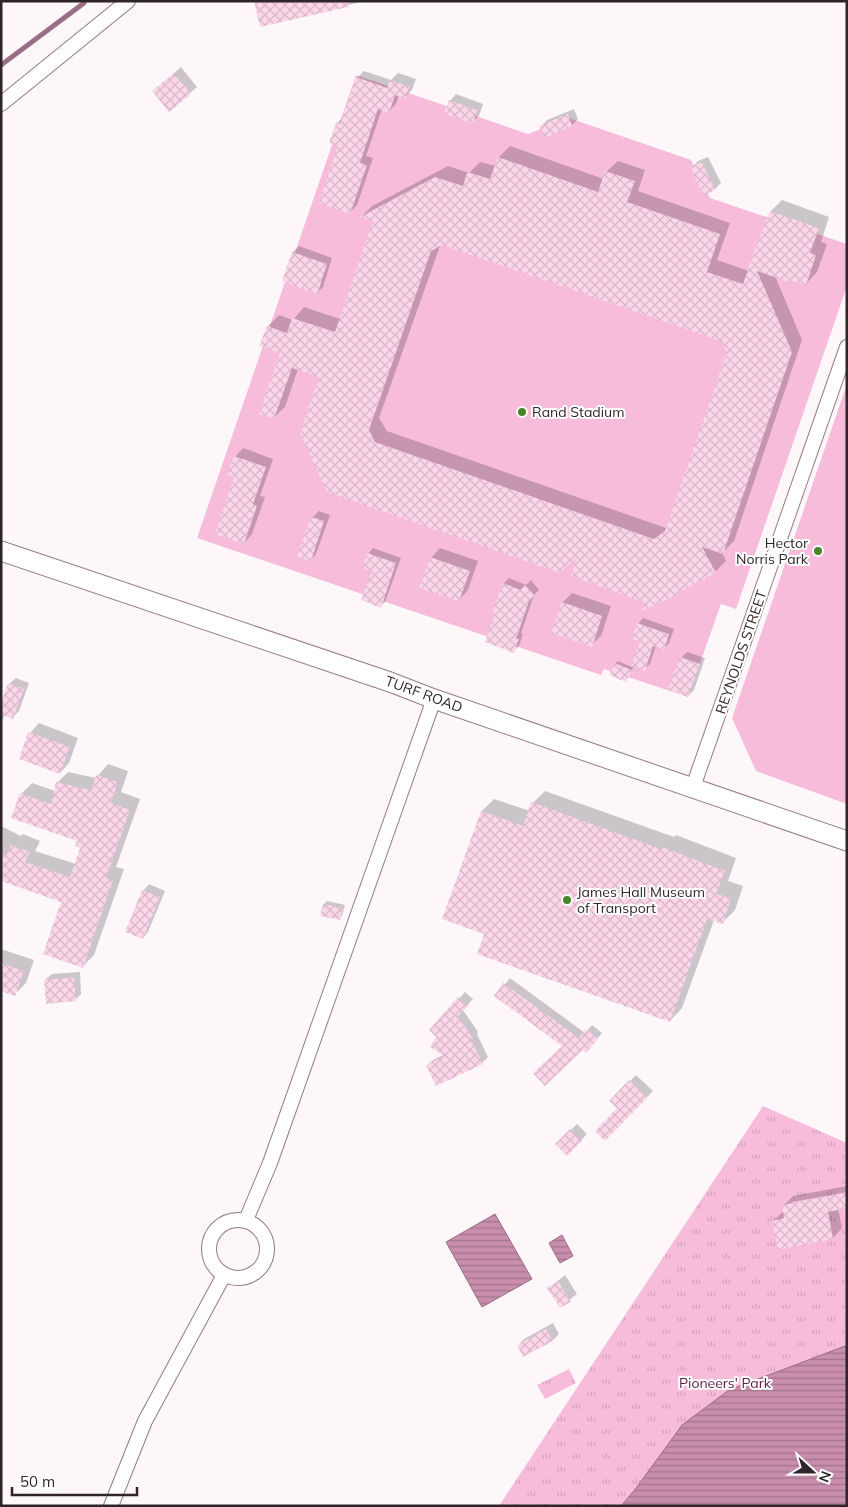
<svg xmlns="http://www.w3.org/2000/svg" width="848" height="1507" font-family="Mulish,sans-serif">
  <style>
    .grass { fill: url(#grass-tufts) }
    .pitch { fill: #f8bcdb }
    .water { fill: url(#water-rules); stroke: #9a6e85 }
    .shadow { fill: #0003; fill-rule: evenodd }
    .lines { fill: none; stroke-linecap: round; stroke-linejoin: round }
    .stream { stroke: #9a6e85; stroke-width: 5 }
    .building { fill: url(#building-cross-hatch); fill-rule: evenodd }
    .street-casing { stroke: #967a88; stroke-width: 16 }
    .secondary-casing { stroke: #967a88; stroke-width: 21 }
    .street { stroke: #fff; stroke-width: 14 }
    .secondary { stroke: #fff; stroke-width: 19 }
    .poi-dot { fill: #478626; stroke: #fff; stroke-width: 2 }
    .labels { text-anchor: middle; stroke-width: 4; stroke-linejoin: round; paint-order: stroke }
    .poi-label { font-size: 14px; fill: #2f2429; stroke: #fff; text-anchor: start }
    .street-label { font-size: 14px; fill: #2f2429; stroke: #fff }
    .park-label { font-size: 14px; fill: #5f1a44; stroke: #fff }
  </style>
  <defs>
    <pattern id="grass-tufts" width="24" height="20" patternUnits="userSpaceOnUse" patternTransform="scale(1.25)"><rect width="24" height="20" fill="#f8bcdb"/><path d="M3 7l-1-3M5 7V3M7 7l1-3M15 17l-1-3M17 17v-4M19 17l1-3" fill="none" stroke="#d5a1bc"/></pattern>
    <pattern id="water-rules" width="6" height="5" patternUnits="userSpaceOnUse" patternTransform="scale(1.25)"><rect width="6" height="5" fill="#c88eac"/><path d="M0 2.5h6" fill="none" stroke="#a3748c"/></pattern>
    <pattern id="building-cross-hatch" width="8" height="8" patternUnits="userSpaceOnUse" patternTransform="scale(1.25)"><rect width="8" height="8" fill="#fcd6e8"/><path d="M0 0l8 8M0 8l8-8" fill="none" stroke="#d8b8c7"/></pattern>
  </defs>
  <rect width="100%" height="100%" fill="#fdf7fa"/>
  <path class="grass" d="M763,1106L847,1143V1506H499Z
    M569,1369L576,1383L545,1399L537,1385Z"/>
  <path class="pitch" d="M356,75L528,134L569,118L691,160L710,198L847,244V286L736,609L721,604L688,697L604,669L601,675L197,538Z
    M847,384V804L756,771L732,718Z"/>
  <path class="water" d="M495,1214L532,1279L482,1307L446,1242Z
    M562,1235L573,1256L560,1263L549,1243Z
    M845,1346L847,1347V1506H621L637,1487L682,1425L729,1390Z"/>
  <path class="shadow" d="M256,1H365L261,26Z
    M181,67L197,87L169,111L153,91Z
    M364,71L391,80L398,73L416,79L412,90L405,97L399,95L396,104L389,111L382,109L366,156L373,158L357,205L350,212L340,146L330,142L337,123L344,116L357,78Z
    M456,94L483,104L479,116L472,122L450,101Z
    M574,109L578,119L572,125L541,126L547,120Z
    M510,146L604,179L606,172L618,161L645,170L638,191L730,223L717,260L749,271L771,211L782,200L829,217L821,242L827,244L817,272L806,284L775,276L802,340L734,541L722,553L726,561L715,572L678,592L674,595L643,609L646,601L580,553L328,491L320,376L298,369L285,407L273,418L281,352L268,326L279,315L293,320L304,307L340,319L375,221L362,216L372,206L448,166L469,173L480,162L496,166L499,157ZM442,244L722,340L728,352L668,527L666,528L387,431L379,418L440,246Z
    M708,157L721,183L715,189L705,194L692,168L698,161Z
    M299,246L332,258L323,287L317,293L283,280L293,252Z
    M243,448L273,459L260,496L265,497L252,534L244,543L235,457Z
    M319,511L330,515L316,554L310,560L312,518Z
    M373,548L401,558L385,602L381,606L374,571L364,567L369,553Z
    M440,548L478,561L468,590L459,600L431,558Z
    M509,578L526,585L531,580L539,590L534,595L521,633L523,634L519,646L514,651L497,613L504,583Z
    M572,593L611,606L601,636L591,645L553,632L563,602Z
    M643,618L674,629L669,643L664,648L656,646L650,664L644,669L634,666L626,681L615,664L618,661L632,667L641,641L638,624Z
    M687,652L705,658L694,690L688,696L681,658Z
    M16,678L29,683L19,711L13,717L5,714L1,724V707L9,684Z
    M39,723L78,738L69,763L60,773L30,733Z
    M108,764L128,771L121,792L140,799L116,867L124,869L94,955L83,966L63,901L1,880V826L21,836L23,834L40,841L35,851L76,864L82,847L79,841L21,794L32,783L55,791L57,783L68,772L96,778Z
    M545,791L674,837L676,835L736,858L728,881L743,886L735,910L723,922L714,920L682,1008L670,1021L486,933L482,811L494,799L530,811L533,803Z
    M149,884L165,891L148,932L142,938L143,891Z
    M327,901L345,905L342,916L339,919L322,915L324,904Z
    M1,949L34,960L26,983L15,994L1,989Z
    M80,972L81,994L75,1000L45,980L52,974Z
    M510,978L585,1033L592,1025L602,1033L592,1045L582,1048L564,1046L496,995Z
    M465,992L473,999L463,1010L478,1032L477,1034L488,1057L482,1063L427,1065L433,1060L443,1055L438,1037L430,1030Z
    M636,1075L653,1091L605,1139L618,1108L611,1101Z
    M577,1124L587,1134L567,1155L557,1144Z
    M847,1186V1192L792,1202V1204L838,1208L842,1228L833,1238L773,1221L784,1211L783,1206L793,1196Z
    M565,1275L577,1294L560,1307L549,1288Z
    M553,1323L559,1334L553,1340L524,1356L518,1345L524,1339Z"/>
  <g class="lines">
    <path class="stream" d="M1,65L84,3"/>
  </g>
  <path class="building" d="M254,1H348V7L260,27Z
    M174,73L191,94L169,112L152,91Z
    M356,77L387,88L390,80L410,87L405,99L395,95L389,113L378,109L360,163L367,165L350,214L319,203L338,146L329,143L336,123L340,124Z
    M449,100L477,110L473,124L444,113Z
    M568,114L572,126L544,138L539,126Z
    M498,157L598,192L605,171L635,181L627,202L720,234L707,272L743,284L759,237H760L770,211L819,228L810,253L816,255L806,285L789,280V282L757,271L792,352L723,554L702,547L716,573L674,595L675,596L641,611L644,602L571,576L577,557L560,573L327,492L300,433L319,377L292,368L274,419L259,414L280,353L259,346L267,326L287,333L292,318L335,332L373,221L360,217L435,177L463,186L467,172L490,179ZM442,245L721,341L727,352L665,531L654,539L375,442L369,430L431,251Z
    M702,162L715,190L704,196L690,167Z
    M292,252L327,264L317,295L282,281Z
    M234,456L266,467L253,504L257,506L244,544L215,534L234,477L227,474Z
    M311,517L324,521L311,561L297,557Z
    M367,553L396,563L381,608L361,600L372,571L362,568Z
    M430,557L470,571L459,601L419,588Z
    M503,583L520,590L525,585L535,596L529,601L516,639H519L514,653L485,642L495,614L492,613Z
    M562,602L602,616L592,647L551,633Z
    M637,623L669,634L664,650L653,646L645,671L631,666L640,641L632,639Z
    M680,657L700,664L688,697L668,690Z
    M614,663L632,670L626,682L609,675Z
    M8,683L24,689L13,719L1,714V703Z
    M28,732L70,747L60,774L19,759Z
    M96,775L118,782L111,803L130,810L106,878L113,880L83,968L43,954L61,902L1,881V855L6,856L11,845L30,852L25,862L70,877L80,848L75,846L77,841L11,818L20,793L51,804L56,782L91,790Z
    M531,802L661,849L662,847L725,871L716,894L731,898L723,924L707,919L670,1022L477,954L484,934L442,919L481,811L523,826Z
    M142,890L160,897L143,939L125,932Z
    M323,904L343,908L340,920L320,916Z
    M1,963L24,971L15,996L1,991Z
    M74,977L76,1001L46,1004L44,980Z
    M503,983L579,1038L586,1029L598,1039L586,1053L583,1050L545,1086L533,1073L562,1046L494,996Z
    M458,997L468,1006L458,1016L473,1039L471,1040L483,1064L436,1086L426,1065L444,1056L430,1047L436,1037L429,1030Z
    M629,1080L647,1098L605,1141L595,1131L617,1108L609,1101Z
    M570,1129L582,1141L567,1156L555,1144Z
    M847,1193V1208L828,1212L833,1239L778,1250L772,1221L784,1218L782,1205Z
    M558,1281L571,1302L560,1308L547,1288Z
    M546,1329L553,1341L523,1357L517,1345Z"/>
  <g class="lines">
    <g class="street-casing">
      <path id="street" d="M1,104L128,1
        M693,787L847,347
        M209 1249a29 29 0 1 1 58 0a29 29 0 1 1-58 0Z
        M246,1220L270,1163L434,699
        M111,1506L145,1421L224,1275"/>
    </g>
    <g class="secondary-casing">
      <path id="secondary" d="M1,551L390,682L434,699L847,841"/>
    </g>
    <use href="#street" class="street"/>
    <use href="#secondary" class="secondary"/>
  </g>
  <g class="poi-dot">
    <circle cx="522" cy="412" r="5"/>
    <circle cx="818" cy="551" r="5"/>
    <circle cx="567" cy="900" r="5"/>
  </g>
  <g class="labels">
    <g class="poi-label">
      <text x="532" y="417">Rand Stadium</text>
      <text x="808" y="548" text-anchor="end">Hector<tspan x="808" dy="16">Norris Park</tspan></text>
      <text x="577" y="897">James Hall Museum<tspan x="577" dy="16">of Transport</tspan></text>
    </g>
    <g class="street-label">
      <text transform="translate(741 652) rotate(-71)" y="5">REYNOLDS STREET</text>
      <text transform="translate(424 694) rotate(20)" y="5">TURF ROAD</text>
    </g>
    <g class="park-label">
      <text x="725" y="1388">Pioneers' Park</text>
    </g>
  </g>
  <rect width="848" height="1507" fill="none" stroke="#2f2429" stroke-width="5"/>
  <g transform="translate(813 1472) rotate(111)" stroke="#ffffff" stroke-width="4" paint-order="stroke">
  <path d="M0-4L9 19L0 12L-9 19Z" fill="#2f2429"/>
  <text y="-8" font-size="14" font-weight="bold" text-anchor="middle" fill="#2f2429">N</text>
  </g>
  <path d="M12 1487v8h125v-8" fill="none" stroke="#2f2429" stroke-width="2.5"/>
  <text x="20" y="1487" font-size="15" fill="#2f2429" stroke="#ffffff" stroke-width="4" paint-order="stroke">50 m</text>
</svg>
